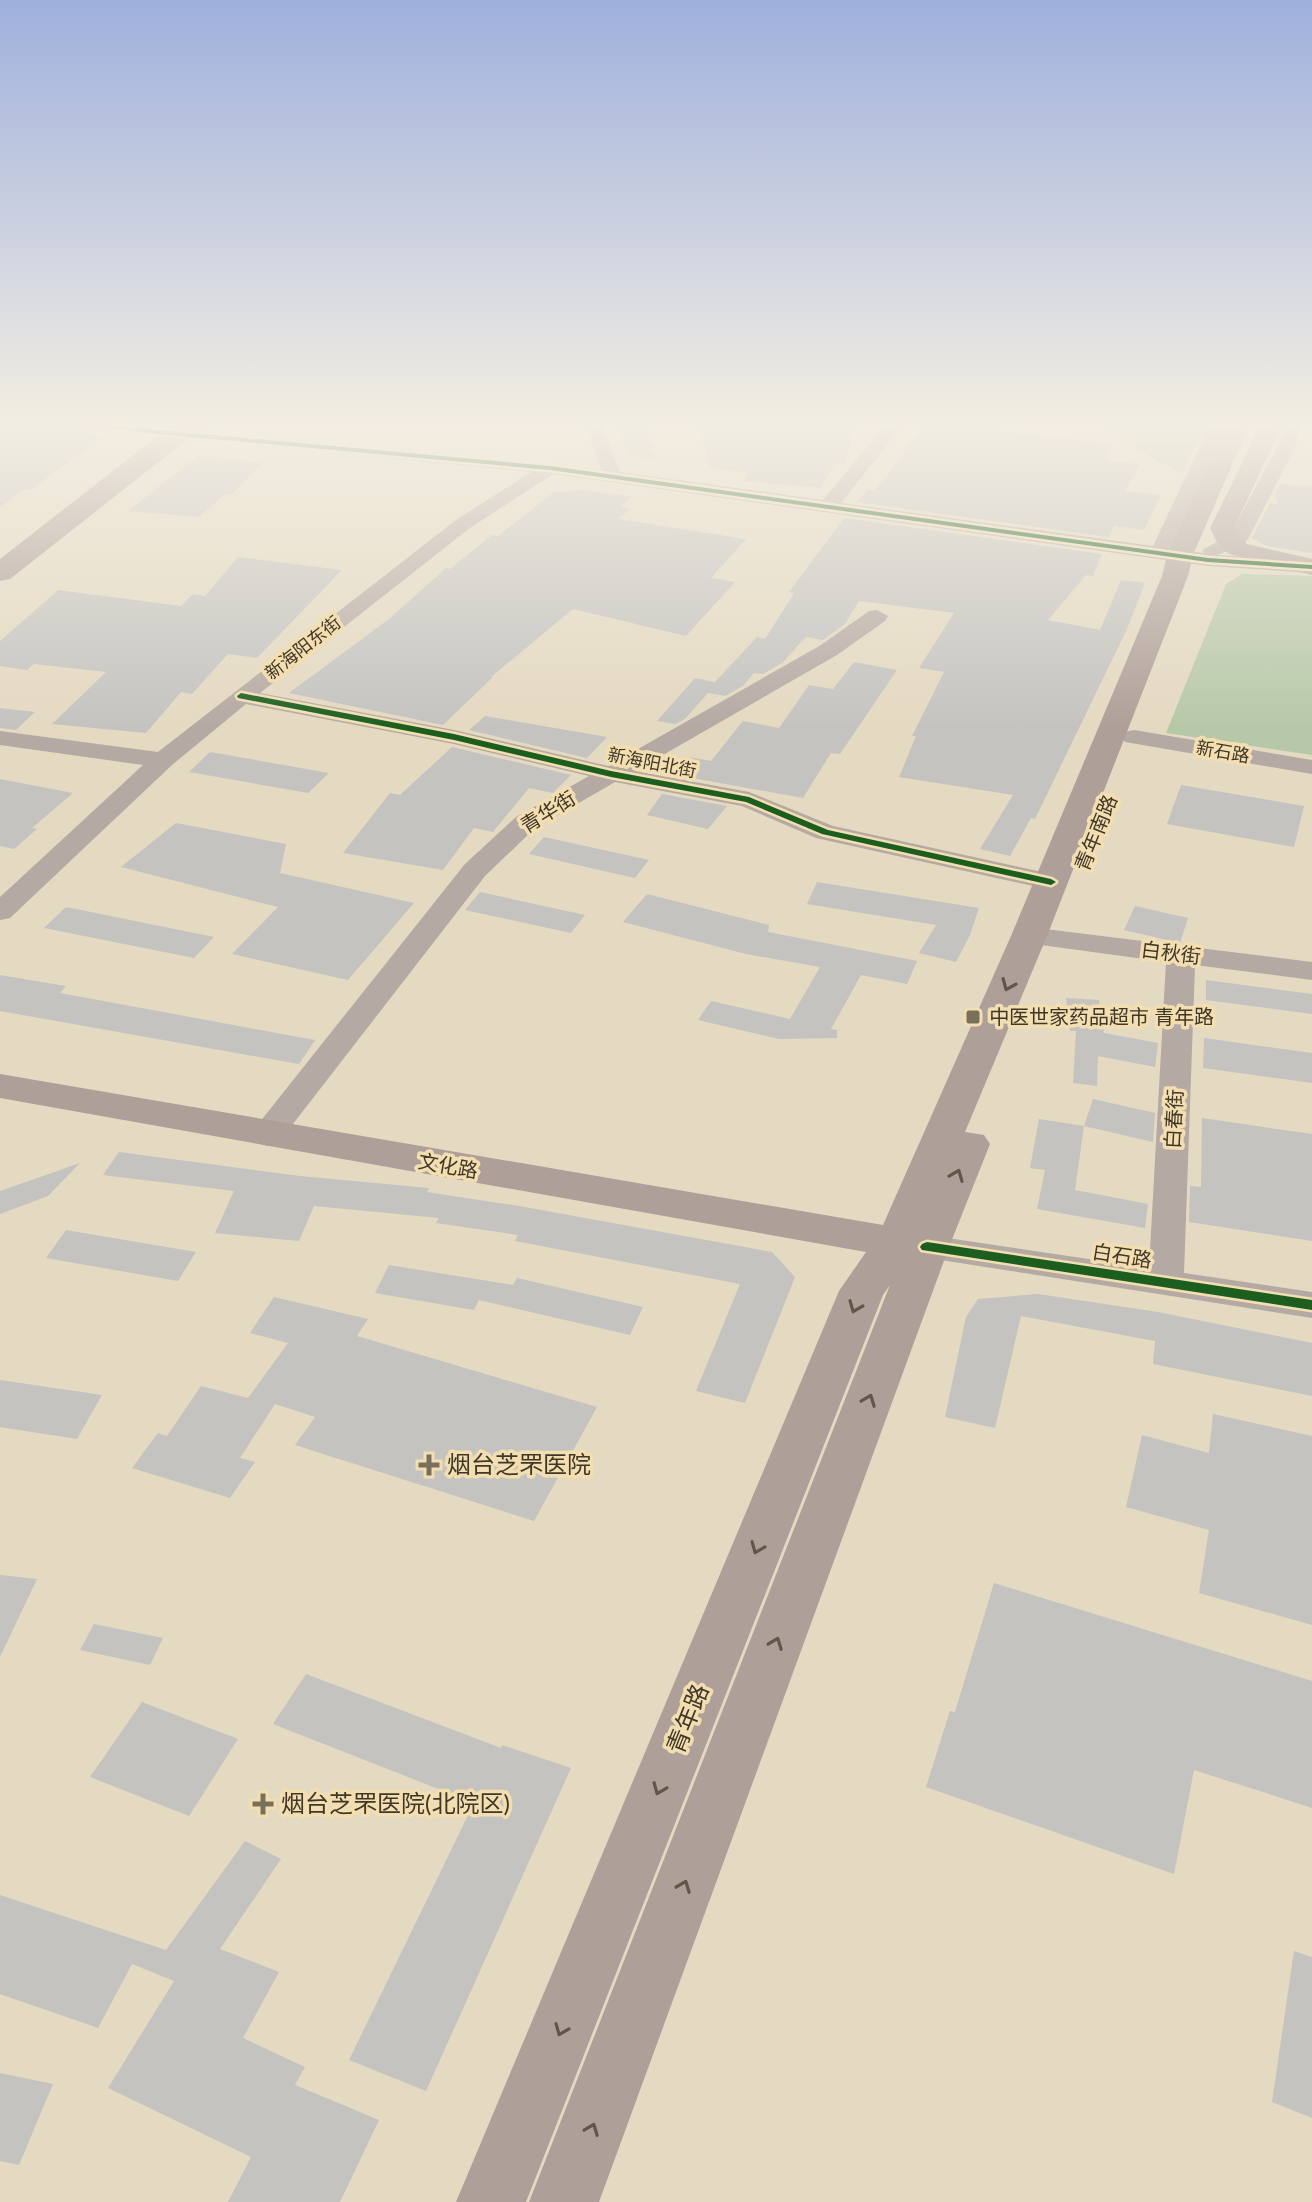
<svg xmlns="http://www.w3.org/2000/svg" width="1312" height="2202" font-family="Lato,'Noto Sans SC',sans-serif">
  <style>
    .green { fill: #b7c8a8 }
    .building { fill: #c4c3c0 }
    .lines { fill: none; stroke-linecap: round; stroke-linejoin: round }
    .minor { fill: #b5a9a3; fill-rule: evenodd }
    .major { fill: #ae9f98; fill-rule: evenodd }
    .highway { fill: #a99992; fill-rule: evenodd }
    .cycleway-casing { stroke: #f3deb2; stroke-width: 5 }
    .cycleway { fill: #1b5e20; fill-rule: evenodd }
    .oneway { stroke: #615648 }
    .poi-dot { fill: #79705c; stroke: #f3deb2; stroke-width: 3 }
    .labels { text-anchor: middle; stroke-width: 7; stroke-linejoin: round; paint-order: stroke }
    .far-street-label { font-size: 18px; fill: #403726; stroke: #f3deb2 }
    .street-label { font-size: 20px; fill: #403726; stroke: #f3deb2 }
    .poi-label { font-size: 20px; fill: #403726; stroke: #f3deb2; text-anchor: start }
    .near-poi-label { font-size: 24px; fill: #403726; stroke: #f3deb2; text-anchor: start }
    .near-street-label { font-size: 24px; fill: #403726; stroke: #f3deb2 }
  </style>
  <rect width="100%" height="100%" fill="#e4d9c1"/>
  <path class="green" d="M1105,421H1208L1181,474L1110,433Z
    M1242,574L1312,576V755L1166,733L1226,584Z"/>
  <path class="building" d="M0,421L53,424L62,429L104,436L31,490L24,489L0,507Z
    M616,421H641L656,460L626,454Z
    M849,421L854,429L846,463L836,462L821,488L744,481L749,473L711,468L697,426Z
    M928,422L1113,444L1105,460L1140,464L1125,491L1161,495L1144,530L1114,526L1109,537L857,502L868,489L875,490Z
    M198,456L263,463L231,495L225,494L199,517L128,511Z
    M1280,484L1312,486V553L1267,546L1252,538L1270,503L1278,504L1275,494Z
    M584,490L632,497L621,507L630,509L618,519L746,539L711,578L735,582L686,636L573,609L491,677H493L443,725L289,693L389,619L446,568L450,569L492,535L498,536L554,492Z
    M844,518L1102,554L1093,576L1086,575L1048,620L1100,630L1121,580L1145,583L1127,629L1035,819L1031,818L1010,856L980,849L1013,795L899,777L916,736H912L944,672L919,668L954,613L859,601L845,624L823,640L806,637L782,663L763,674L754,673L743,686L725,696L708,693L685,719L675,724L657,721L695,678L715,682L757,637L765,639L794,593L789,592Z
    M238,557L342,570L257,658L228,654L192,694L181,692L146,733L52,724L106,672L34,664L27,670L0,666V641L58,590L181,606L193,594L205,596Z
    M854,662L897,670L840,754L831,753L803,798L676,775L689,757L711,761L743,721L779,728L809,685L833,689Z
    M0,708L35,712L16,730L0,728Z
    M485,716L607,737L587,758L469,730Z
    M452,747L571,775L553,793L529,788L493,832L474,828L443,870L343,853L390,793L400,795Z
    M210,752L329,773L308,793L189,772Z
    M0,779L73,793L32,828L37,829L14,849L0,846Z
    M1181,785L1304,806L1294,847L1167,824Z
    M662,794L727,806L708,829L647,815Z
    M176,823L286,844L280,873L414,903L348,980L232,954L278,907L121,867Z
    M544,837L649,860L635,878L529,854Z
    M817,882L979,908L970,935L956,962L919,953L936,925L807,904Z
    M480,892L585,915L571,933L465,910Z
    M647,894L769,925L768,932L917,961L907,984L861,975L831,1029L837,1030V1038L779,1039L698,1020L711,1001L790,1019L820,967L746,954L623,922Z
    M1135,906L1188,918L1180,943L1124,930Z
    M66,907L214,937L194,958L44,928Z
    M0,975L66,986L60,993L315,1040L299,1064L0,1011Z
    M1206,980L1312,994V1014L1206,1000Z
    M1066,998L1099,1000L1104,1033L1158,1043L1155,1067L1098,1056L1097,1086L1073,1083L1076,1031H1070Z
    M1204,1038L1312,1053V1083L1203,1068Z
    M1093,1099L1155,1113L1153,1142L1084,1126Z
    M1202,1118L1312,1134V1241L1189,1222L1190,1186L1201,1187Z
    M1039,1119L1084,1126L1075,1190L1148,1204L1145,1228L1037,1209L1045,1170L1030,1168Z
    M119,1152L300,1176L429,1188L427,1192L519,1206L772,1252L795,1277L745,1403L696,1391L740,1284L515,1241L518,1235L436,1223L439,1218L314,1206L299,1241L215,1233L234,1191L103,1175Z
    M80,1163L48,1196L0,1214V1191Z
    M66,1230L196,1252L178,1281L46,1258Z
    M389,1265L513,1285L517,1278L643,1307L630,1335L479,1300L474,1310L375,1293Z
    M1038,1294L1158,1312L1312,1343V1396L1153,1364L1155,1341L1021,1316L995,1428L945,1417L966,1317L978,1299Z
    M274,1297L368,1319L357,1336L597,1407L534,1521L295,1445L315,1417L275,1404L240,1458L255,1462L230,1498L132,1468L158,1433L167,1436L201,1386L248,1398L288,1343L250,1333Z
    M0,1380L102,1395L77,1439L0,1427Z
    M1213,1414L1312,1436V1625L1199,1593L1209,1530L1126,1507L1142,1435L1209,1453Z
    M0,1575L37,1579L0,1657Z
    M994,1583L1312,1681V1808L1194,1770L1174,1874L926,1787L950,1711L955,1712Z
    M94,1624L163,1638L150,1665L80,1650Z
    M306,1674L501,1748L502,1745L571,1768L426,2091L349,2060L474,1803L273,1724Z
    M142,1702L238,1739L189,1816L90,1777Z
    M245,1841L281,1859L220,1949L279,1972L243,2038L305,2067L295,2085L379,2120L340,2202H228L251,2157L108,2088L174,1981L132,1964L98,2028L0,1994V1895L166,1950Z
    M1294,1951L1312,1957V2118L1272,2102Z
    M0,2073L53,2084L19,2165L0,2161Z"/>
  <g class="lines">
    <path class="minor" d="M53,421H103L601,470L584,421H601L620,472L823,500L889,421H906L841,503L1153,546L1212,421H1229L1172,549L1204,553L1202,550L1230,535L1279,444L1285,421H1301L1297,444L1248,539L1245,543L1218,555L1312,561V573L1208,566L553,474L470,528L260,693L454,730L608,766L821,645L869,611L877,610L888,616L885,621L837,655L635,771L749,792L833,826L1051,874L1061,876L1065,882L1061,888L1051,890L816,838L742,806L615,782L534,829L485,876L279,1142L267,1146L255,1142L251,1135L255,1128L465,864L516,817L589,776L454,744L246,704L172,765L10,918L0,920V897L143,765L0,745V731L158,752L456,520L531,472L62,426Z
      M1134,730L1312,760V774L1125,742L1122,737L1125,732Z
      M1029,927L1312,962V980L1195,965L1184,1273L1312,1292V1318L915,1256L909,1247L915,1238L927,1235L1149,1268L1166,962L1019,942L1015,936L1019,930Z"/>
    <path class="major" d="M1229,421H1251L1193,555L1188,576L1047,936L965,1132L984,1135L990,1144L949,1247L599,2202H529L890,1285L883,1295L526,2202H456L839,1291L866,1252L0,1098V1074L883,1225L1011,936L1162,576L1167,555Z
      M1259,421H1281L1272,447L1234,528L1247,544L1312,559V575L1229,554L1219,546L1210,528L1250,447Z"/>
    <path class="highway" d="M177,421H201L189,438L10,579L0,581V559Z"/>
    <g class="cycleway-casing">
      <path id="cycleway" d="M59,421H75L147,429L550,466L1208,558L1312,565V569L1208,562L550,470L147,433Z
        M241,693L454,734L611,771L749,797L828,830L1051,879L1056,882L1051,885L822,834L746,802L611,777L454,740L238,698L237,696Z
        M927,1242L1312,1300V1310L922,1250L920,1247L922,1244Z"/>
    </g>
    <use href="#cycleway" class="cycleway"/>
  </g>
  <defs><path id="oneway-chevron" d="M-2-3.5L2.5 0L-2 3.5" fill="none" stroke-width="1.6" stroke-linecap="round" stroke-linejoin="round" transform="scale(2)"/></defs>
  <g class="oneway">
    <use href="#oneway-chevron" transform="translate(1008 985) rotate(113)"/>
    <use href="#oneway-chevron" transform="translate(957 1175) rotate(-68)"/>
    <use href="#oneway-chevron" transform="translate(855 1307) rotate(112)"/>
    <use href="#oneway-chevron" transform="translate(869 1400) rotate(-69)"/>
    <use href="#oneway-chevron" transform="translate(757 1548) rotate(112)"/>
    <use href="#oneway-chevron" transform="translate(776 1643) rotate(-69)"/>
    <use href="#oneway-chevron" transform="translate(659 1789) rotate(112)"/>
    <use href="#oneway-chevron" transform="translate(684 1886) rotate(-69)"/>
    <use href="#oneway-chevron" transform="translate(561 2030) rotate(112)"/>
    <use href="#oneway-chevron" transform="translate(592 2129) rotate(-69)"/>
  </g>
  <linearGradient id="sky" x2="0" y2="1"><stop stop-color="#9fb0dc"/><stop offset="0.58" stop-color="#f3eee3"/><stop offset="1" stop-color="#f3eee3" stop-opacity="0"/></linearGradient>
  <rect width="1312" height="729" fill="url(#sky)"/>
  <g class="poi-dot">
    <rect x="965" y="1009" width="16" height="16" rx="4"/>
    <path d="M425 1453h8v8h8v8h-8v8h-8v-8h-8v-8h8z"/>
    <path d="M259 1792h8v8h8v8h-8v8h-8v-8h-8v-8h8z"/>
  </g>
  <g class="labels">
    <g class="far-street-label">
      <text transform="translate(303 648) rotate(-38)" y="6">新海阳东街</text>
      <text transform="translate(1223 752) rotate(10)" y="6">新石路</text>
      <text transform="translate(652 763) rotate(11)" y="6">新海阳北街</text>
    </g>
    <g class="street-label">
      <text transform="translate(548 812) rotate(-32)" y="7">青华街</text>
      <text transform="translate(1096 833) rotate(-68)" y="7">青年南路</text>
      <text transform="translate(1171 953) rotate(7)" y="7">白秋街</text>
      <text transform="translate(1174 1119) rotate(-87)" y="7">白春街</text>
      <text transform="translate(448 1166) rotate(10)" y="7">文化路</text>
      <text transform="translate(1122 1256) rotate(9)" y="7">白石路</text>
    </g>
    <g class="poi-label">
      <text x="989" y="1024">中医世家药品超市 青年路</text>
    </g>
    <g class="near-poi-label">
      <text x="447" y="1473">烟台芝罘医院</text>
      <text x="281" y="1812">烟台芝罘医院(北院区)</text>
    </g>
    <g class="near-street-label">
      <text transform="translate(688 1719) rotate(-68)" y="8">青年路</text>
    </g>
  </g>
</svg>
